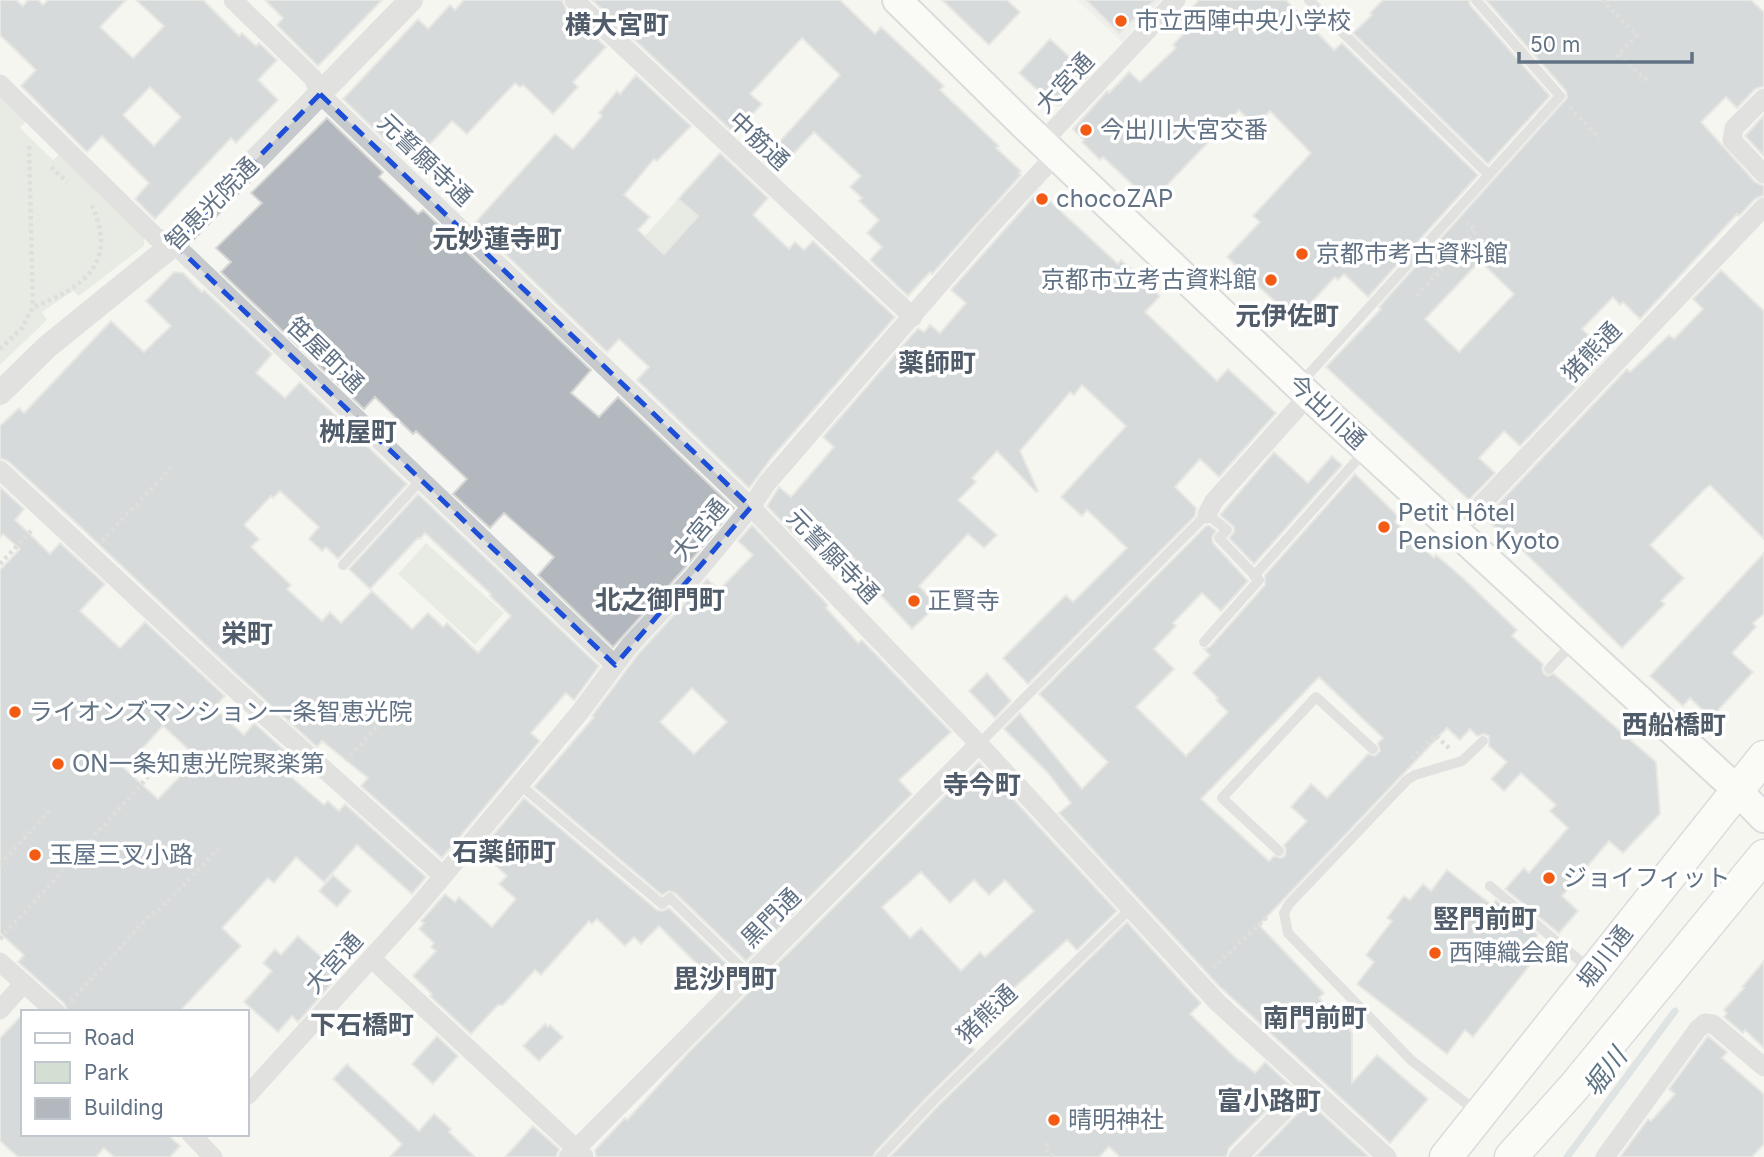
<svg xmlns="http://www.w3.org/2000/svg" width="1764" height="1157" font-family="Inter,'Noto Sans JP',sans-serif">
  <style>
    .built { fill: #e6e7e5 }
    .green { fill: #d5ded2 }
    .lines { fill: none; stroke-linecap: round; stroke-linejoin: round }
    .stream { stroke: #c2ccd2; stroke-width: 7 }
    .building { fill: #b2b8be; stroke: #d6d7d4; stroke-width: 2; fill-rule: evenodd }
    .secondary-casing { stroke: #b9bdc2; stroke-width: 32 }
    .primary-casing { stroke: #b9bcc0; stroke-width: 35 }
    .path { stroke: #c0c1c3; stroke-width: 4.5; stroke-dasharray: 3.5 3.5; stroke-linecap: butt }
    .service { stroke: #c7cacd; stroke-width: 10 }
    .minor { stroke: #c7cacd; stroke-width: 19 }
    .tertiary { stroke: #c7cacd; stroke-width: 24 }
    .secondary { stroke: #fff; stroke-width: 28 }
    .primary { stroke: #fff; stroke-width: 32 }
    .marked { fill: none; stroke: #1d4ed8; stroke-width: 5; stroke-dasharray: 14 9; stroke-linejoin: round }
    .poi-dot { fill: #f35b14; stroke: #fff; stroke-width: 2.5 }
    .labels { text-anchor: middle; stroke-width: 7; stroke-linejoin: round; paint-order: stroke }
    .poi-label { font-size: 24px; fill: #627285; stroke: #fff; text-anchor: start }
    .street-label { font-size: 24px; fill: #627285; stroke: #fff }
    .neighbourhood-label { font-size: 26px; font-weight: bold; fill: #505c6a; stroke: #fff }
    .water-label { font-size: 26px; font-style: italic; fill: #5d7583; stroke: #fff }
  </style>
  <rect width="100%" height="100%" fill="#f5f6f1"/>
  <path class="built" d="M1077,0H1161L1122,42Z"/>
  <path class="green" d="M0,96L26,121L20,128L53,160L60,153L144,237V246L79,296L73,291L42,312L47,320L0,365Z
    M678,199L712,229L668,259L644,237Z
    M426,543L504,613L475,645L398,574Z"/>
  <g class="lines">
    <path class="stream" d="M1567,1157L1675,1011"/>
  </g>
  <path class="building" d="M0,0H16L23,6L28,0H38L43,5L48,0H126L100,27L133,58L164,26L136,0H203L239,36L242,33L256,46L259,43L277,60L258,80L278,100L236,143L231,138L155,219L135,199L149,183L102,136L87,152L21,86L36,70L0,35ZM150,87L181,117L154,146L123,115Z
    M265,0H382L318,66L277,25L283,18Z
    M464,0H562L566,9L606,47L573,82L578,87L553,114L523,85L520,87L515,83L467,134L452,121L427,147L416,137L400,154L343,99L418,19L428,29L450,5L455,10Z
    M592,0H840L875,34L881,27L944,86L940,90L999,146L996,148L1021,171L1019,173L1021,175L932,274L930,272L908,296L870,260L882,247L867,233L879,220L859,201L862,198L850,187L861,176L814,132L776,172L763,160L840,75L802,38L750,94L762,104L734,133Z
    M942,0H1007L1020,12L989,45Z
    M1086,0H1155L1119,33Z
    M1199,0H1286L1334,50L1342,43L1478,175L1368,297L1344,274L1338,280L1335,277L1295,320L1227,257L1260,222L1253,216L1311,153L1270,111L1255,126L1239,110L1151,202L1103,157L1100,160L1082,142L1084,140L1073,129L1107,91L1109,93L1129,72L1140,82L1176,48L1173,45L1189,28L1181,19Z
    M1383,0H1469L1470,5L1550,96L1488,164L1353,33L1372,15L1370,13Z
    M1486,0H1751L1764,12V86L1755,89L1737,108L1726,97L1701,122L1755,182L1764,186V195L1755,199L1739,216L1737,214L1640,319L1623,302L1620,305L1613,297L1582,329L1608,354L1520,446L1504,431L1479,458L1495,473L1469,500L1326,367L1381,309L1379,307L1567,98L1566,91ZM1480,261L1514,294L1459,352L1425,319Z
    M1050,39L1089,75L1060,105L1052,104L1019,73Z
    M636,75L691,126L657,161L654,159L624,195L650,217L638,230L664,254L698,216L678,199L720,153L768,198L753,215L789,249L795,242L804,250L813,241L895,317L773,456L749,488L637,380L649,367L619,339L607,352L474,224L555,134L573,149L602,116L599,113L617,91L620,94Z
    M1764,115V156L1745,136Z
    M327,118L383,172L379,177L418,214L423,210L591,370L571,393L599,417L618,397L734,508L683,570L613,647L538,575L554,557L504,513L490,528L453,494L467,479L416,431L413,434L375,397L364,409L221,272L231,262L216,248L262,203L251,193Z
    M1039,191L1118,264L1121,260L1160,296L1145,312L1217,381L1228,369L1276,413L1219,477L1200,459L1175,487L1196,508L1195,516L1028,684L1003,658L1066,595L1073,602L1127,548L1087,510L1082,516L1061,497L1126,426L1082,385L1074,395L1070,392L1020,451L1038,491L1036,492L997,451L972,478L976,482L958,500L997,535L984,548L968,534L919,586L937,605L912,629L851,563L855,559L828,534L812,553L767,506L779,487L791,497L834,447L823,437L918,328L924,332L930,325L940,333L966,303L951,290Z
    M1721,270L1764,311V539L1710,485L1704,490L1650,545L1684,578L1661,601L1665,604L1622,648L1510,538L1484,519L1627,369L1630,372L1669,335L1674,339L1703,309L1693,299Z
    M174,272L183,273L202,292L204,290L272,354L256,373L285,398L300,382L407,484L338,559L326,547L322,551L309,539L319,527L280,491L273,498L271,496L244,525L259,539L251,547L291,585L287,589L322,621L330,612L341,623L372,591L412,629L428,613L443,627L447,623L478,653L511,616L490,596L491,594L425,533L420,539L418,538L370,589L349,569L418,494L599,666L574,700L566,693L531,733L540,741L442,858L361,786L368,778L322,741L317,747L233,671L72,519L8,461L0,458V426L19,408L24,413L111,321L144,352L171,326L146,301Z
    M1274,452L1308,483L1332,456L1342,465L1254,564L1229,538L1234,532V527L1220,515Z
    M1355,474L1399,517L1395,522L1434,558L1436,555L1463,578L1517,630L1512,636L1543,664L1542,668L1544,674L1548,676L1554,674L1656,762L1660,814L1623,853L1609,841L1562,896L1578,911L1559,933L1505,889L1524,868L1529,873L1568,828L1550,811L1556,805L1521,773L1504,791L1491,779L1507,762L1489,746V736L1484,734L1477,736L1470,729L1460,740L1447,728L1259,925L1324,993L1319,998L1350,1029L1352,1034V1083L1377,1055L1428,1099L1390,1143L1219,986L1059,813L1071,803L1048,773L1004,729L1020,713L1082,789L1108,762L1039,694L1206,526H1210L1216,531L1212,537L1213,543L1248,581L1221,611L1202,593L1173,623L1176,626L1154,649L1174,669L1136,707L1186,756L1228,712L1216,700L1218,698L1193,673L1210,655L1204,649L1210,647L1265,585V575ZM1319,677L1383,738L1378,743L1380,751L1375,756L1368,754L1327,798L1311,784L1291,807L1307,821L1284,845L1286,849L1285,856L1281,858L1274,856L1269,861L1201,799Z
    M0,487L24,509L15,520L50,554L60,543L105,584L80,611L120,648L145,622L225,696L214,708L244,735L254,723L301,765L291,777L324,805L328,801L339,811L345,804L426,877L412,894L357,845L324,882L296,857L274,883L268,878L222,928L241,946L179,1012H68L64,1003L18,962L24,955L0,933V570L20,549L3,534L0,537ZM163,726L198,758L158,799L124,768Z
    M752,525L828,605L826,608L858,643L862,640L951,732L899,780L912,794L746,961L675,893L669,891L662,895L534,787L594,717L592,716L639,653L707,579L719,590L753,555L738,541ZM692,688L727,722L694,754L660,722Z
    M1764,553V614L1753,623L1756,627L1732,653L1753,672L1711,718L1690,698L1683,706L1650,676Z
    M987,673L1011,701L995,718L969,691Z
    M979,762L1117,911L1077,950L1067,940L961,1036L975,1050L928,1096L875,1152L873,1157H596L595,1150L625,1118L627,1120L688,1053ZM921,872L950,903L974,880L989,895L1005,880L1034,911L985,957L980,952L961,971L921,928L910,938L882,907Z
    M524,798L657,910L663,911L669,908L735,972L720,987L659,926L641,944L634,937L625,946L597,919L592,924L589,921L541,975L535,970L503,1005H498L471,1034L430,996L432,994L413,976L436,951L431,947L434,943L419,929L424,923L421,921L445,894L455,902L459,897L492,927L516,899L499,884L507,876L480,851Z
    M1447,870L1492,905L1496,900L1538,935L1519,959L1529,966L1473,1037L1465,1030L1447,1054L1357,984L1374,962L1366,955L1392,921L1387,918L1404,896L1410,900L1423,884L1431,891Z
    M333,875L351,891L337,907L319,891Z
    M1127,922L1201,1003L1190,1014L1240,1062L1241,1061L1255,1073L1265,1062L1291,1086L1229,1148L1226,1157H1120L1109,1147L1099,1157H890L938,1106Z
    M298,936L340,974L298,1022L292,1016L278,1032L244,1002L272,971L263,963L275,949L281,955Z
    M1764,961V1048L1745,1030L1743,1033L1724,1017L1727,1013L1724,1010L1744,988L1742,987Z
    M23,1014V1134H167L180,1146L170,1157H114L104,1148L96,1157H18L0,1141V1038Z
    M545,1024L548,1027L550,1025L563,1037L539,1061L523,1046Z
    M437,1036L458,1056L433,1084L412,1064Z
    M1708,1036L1727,1052L1722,1058L1764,1094V1144L1752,1157H1620L1646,1122L1648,1119L1651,1121L1675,1094L1669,1089Z
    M347,1064L419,1131L434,1114L451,1129L449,1132L475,1157H390L402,1144L333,1079Z
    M1309,1102L1368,1156V1157H1255Z
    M533,1126L559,1149L556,1157H505Z"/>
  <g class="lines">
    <g class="secondary-casing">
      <path id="secondary" d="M897,0L1024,125L1321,407L1736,789L1764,818"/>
    </g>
    <g class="primary-casing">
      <path id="primary" d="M1446,1157L1764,757
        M1511,1157L1574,1087L1764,856"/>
    </g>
    <path class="path" d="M1602,0L1637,35L1618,55L1649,82
      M1570,107L1600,139
      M29,146L33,307
      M51,167L67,182
      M1417,296L1476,231L1467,223
      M0,349L22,328L33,307C84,288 119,262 91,204
      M102,541L171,468
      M0,564L33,529
      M1412,759L1435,735L1450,749
      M346,761L390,712
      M0,865L51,809
      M0,939L148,777
      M1213,968L1268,916
      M71,1001L151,914L160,909L218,849
      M1048,1143L1045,1149L1053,1157"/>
    <path class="service" d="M1309,0L1489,175
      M1299,385L1560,96L1476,0
      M343,565L420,481
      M1254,576L1364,452
      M1549,669L1572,644
      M979,744L1207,514L1227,530L1219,538L1259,580L1204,642
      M519,784L662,904L670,898L749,975
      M1279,851L1222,798L1316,697L1373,749
      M1490,886L1590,969
      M1477,1112L1411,1060L1288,933L1284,913L1289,904L1407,780L1415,775L1462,761L1483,741
      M880,1157L933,1101L1130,909"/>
    <path class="minor" d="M233,0L313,78L320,94L751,507L979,744L1218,1003L1387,1157
      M574,0L913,317
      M0,84L156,237L174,244L615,665
      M1764,98L1734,128L1732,140L1764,174
      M0,470L225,680L443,876
      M1207,514L1214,501L1309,395
      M1456,531L1764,207
      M371,958L584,1156
      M0,962L56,1012
      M0,1010L24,983
      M247,1096L419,905L580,712L630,645L692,578L751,507L767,483L991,225L1056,155L1048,136L1176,0
      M191,1134L213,1157
      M568,1157L979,744
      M1238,1157L1308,1086
      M1605,1157L1698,1029L1705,1023L1713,1024L1764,1067"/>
    <path class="tertiary" d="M0,393L47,347L174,244L411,0"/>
    <use href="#secondary" class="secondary"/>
    <use href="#primary" class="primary"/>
  </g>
  <path d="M0 0H1764V1157H0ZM320,94L751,507L615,665L174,244Z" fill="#f5f6f1" fill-opacity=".55" fill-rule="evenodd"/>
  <path class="marked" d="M320,94L751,507L615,665L174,244Z"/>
  <g class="poi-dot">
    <circle cx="1121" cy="21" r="7"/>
    <circle cx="1086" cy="130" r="7"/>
    <circle cx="1042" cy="199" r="7"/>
    <circle cx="1302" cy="254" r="7"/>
    <circle cx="1271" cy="280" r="7"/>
    <circle cx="1384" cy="527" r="7"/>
    <circle cx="914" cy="601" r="7"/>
    <circle cx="15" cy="712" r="7"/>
    <circle cx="58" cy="764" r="7"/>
    <circle cx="35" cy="855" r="7"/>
    <circle cx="1549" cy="878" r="7"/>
    <circle cx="1435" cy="953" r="7"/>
    <circle cx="1054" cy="1120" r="7"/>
  </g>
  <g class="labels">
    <g class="poi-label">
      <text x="1135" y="29">市立西陣中央小学校</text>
      <text x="1100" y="138">今出川大宮交番</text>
      <text x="1056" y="207">chocoZAP</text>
      <text x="1316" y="262">京都市考古資料館</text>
      <text x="1257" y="288" text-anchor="end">京都市立考古資料館</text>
      <text x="1398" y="521">Petit Hôtel<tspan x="1398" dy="28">Pension Kyoto</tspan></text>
      <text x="928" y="609">正賢寺</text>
      <text x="29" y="720">ライオンズマンション一条智恵光院</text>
      <text x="72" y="772">ON一条知恵光院聚楽第</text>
      <text x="49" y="863">玉屋三叉小路</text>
      <text x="1563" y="886">ジョイフィット</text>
      <text x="1449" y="961">西陣織会館</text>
      <text x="1068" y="1128">晴明神社</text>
    </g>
    <g class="street-label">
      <text transform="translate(1065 83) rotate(-47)" y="8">大宮通</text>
      <text transform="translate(759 141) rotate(43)" y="8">中筋通</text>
      <text transform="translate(425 160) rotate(44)" y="8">元誓願寺通</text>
      <text transform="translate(212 204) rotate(-45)" y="8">智恵光院通</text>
      <text transform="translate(1592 352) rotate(-46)" y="8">猪熊通</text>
      <text transform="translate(325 355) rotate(44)" y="8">笹屋町通</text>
      <text transform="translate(1327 412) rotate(43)" y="8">今出川通</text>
      <text transform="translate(700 530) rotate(-50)" y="8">大宮通</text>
      <text transform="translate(833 556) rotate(46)" y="8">元誓願寺通</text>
      <text transform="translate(771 918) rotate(-45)" y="8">黒門通</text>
      <text transform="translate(1605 957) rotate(-52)" y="8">堀川通</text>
      <text transform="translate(334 963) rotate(-48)" y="8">大宮通</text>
      <text transform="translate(987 1014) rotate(-44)" y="8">猪熊通</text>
    </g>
    <g class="neighbourhood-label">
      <text x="617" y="34">横大宮町</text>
      <text x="497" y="248">元妙蓮寺町</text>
      <text x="1287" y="325">元伊佐町</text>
      <text x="937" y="372">薬師町</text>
      <text x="358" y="441">桝屋町</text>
      <text x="660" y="609">北之御門町</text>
      <text x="247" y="643">栄町</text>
      <text x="1674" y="734">西船橋町</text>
      <text x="982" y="794">寺今町</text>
      <text x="504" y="861">石薬師町</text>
      <text x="1485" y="928">竪門前町</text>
      <text x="725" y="988">毘沙門町</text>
      <text x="1315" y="1027">南門前町</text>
      <text x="362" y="1034">下石橋町</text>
      <text x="1269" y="1110">富小路町</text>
    </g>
    <g class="water-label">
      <text transform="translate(1605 1072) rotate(-53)" y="9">堀川</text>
    </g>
  </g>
  <rect x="21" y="1010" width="228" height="126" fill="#ffffff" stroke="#c0c7ce" stroke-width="2"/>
  <rect x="35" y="1033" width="35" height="10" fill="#ffffff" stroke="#c0c7ce" stroke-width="2"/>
  <text x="84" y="1045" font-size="21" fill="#627285">Road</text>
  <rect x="35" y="1062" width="35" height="21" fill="#d5ded2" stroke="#c0c7ce" stroke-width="2"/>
  <text x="84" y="1080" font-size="21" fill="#627285">Park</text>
  <rect x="35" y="1098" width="35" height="21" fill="#b2b8be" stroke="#c0c7ce" stroke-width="2"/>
  <text x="84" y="1115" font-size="21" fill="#627285">Building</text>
  <path d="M1519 52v10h173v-10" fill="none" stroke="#627285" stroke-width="3.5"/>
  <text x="1530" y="52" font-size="21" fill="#627285" stroke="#ffffff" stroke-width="5" paint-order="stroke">50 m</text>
</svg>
